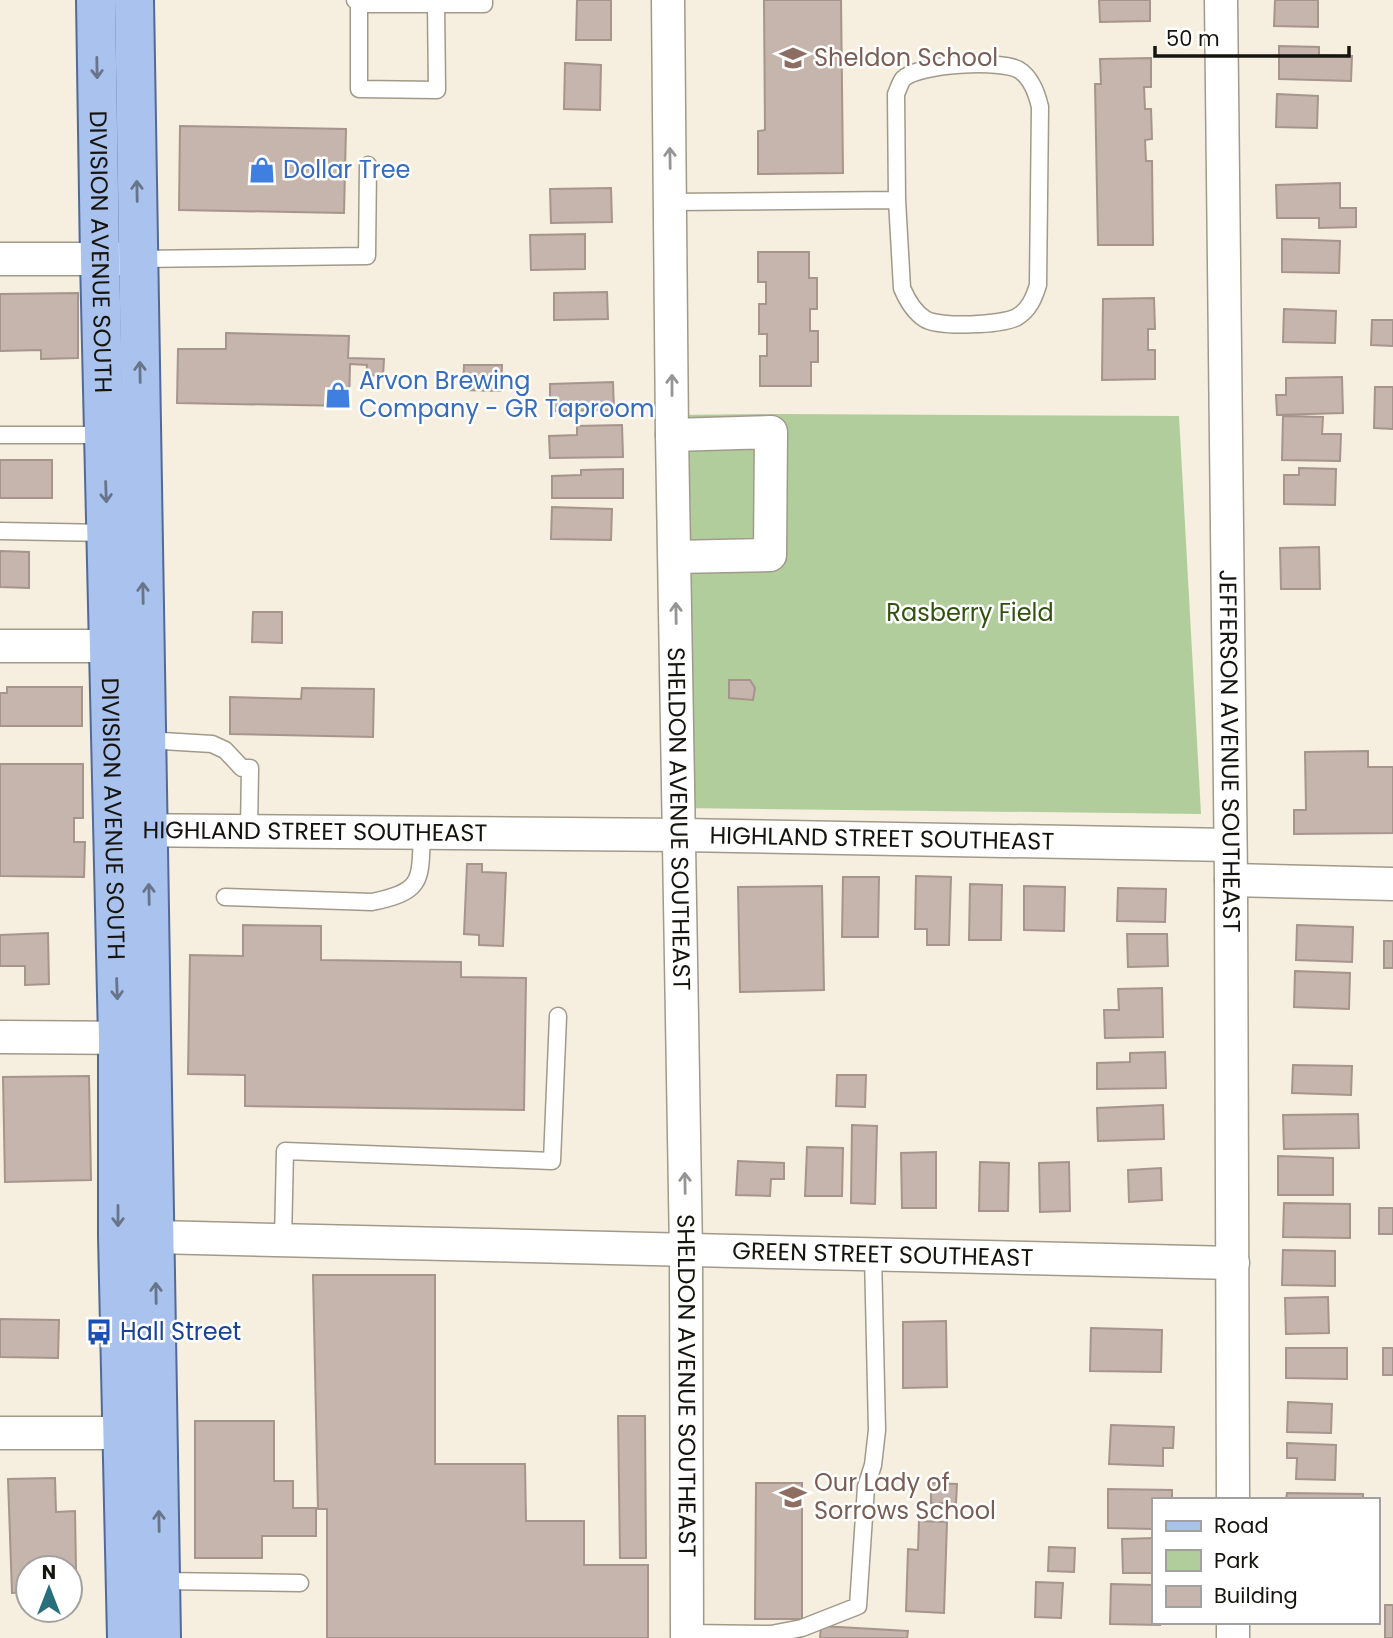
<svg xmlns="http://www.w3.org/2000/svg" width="1393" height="1638" font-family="Poppins,sans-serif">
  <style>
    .green { fill: #b1cd9c }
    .building { fill: #c6b5ac; stroke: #a5958c; stroke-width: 2 }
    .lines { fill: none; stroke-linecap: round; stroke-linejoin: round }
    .service-casing { stroke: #a19a8b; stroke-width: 19 }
    .minor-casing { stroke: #a19a8b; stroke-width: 35 }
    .primary-casing { stroke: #526a98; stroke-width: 42 }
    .service { stroke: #fff; stroke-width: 16 }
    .minor { stroke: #fff; stroke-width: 32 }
    .primary { stroke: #aac2ee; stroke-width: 38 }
    .oneway { stroke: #677489 }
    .oneway2 { stroke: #969593 }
    .labels { text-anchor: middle; stroke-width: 5; stroke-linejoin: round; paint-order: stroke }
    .education-label { font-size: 24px; fill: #785e54; stroke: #fff; text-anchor: start }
    .shop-label { font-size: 24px; fill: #366cbe; stroke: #fff; text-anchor: start }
    .street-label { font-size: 24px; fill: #16140e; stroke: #fff }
    .park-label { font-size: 24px; fill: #32510f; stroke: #fff }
    .transit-label { font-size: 24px; fill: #164399; stroke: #fff; text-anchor: start }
  </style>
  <rect width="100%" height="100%" fill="#f6eede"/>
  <path class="green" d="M777,414L1179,416L1201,814L680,808L672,415Z"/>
  <path class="building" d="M577,0H611V40H576Z
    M764,0H841L843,173L758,174V131L765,130Z
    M1099,0H1150V21L1100,22Z
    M1275,0H1318V27L1274,26Z
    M1279,46L1319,47V55L1352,56L1351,81L1279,79Z
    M1151,58V87H1144L1145,109H1151L1152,139L1145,140L1146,161H1152L1153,245H1098L1095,84H1101L1100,59Z
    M565,63L601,65L600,110L564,109Z
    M1277,94L1318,96L1317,128L1276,127Z
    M180,126L346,129L344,213L179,210Z
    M1340,183V208H1356V227L1319,228V218H1277L1276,185Z
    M611,188L612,222L551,223L550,189Z
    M585,234V269L531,270L530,235Z
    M1282,239L1340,241L1339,273L1282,272Z
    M758,252H809V278H817V309H810V331H818V362H811V386H760V356H767V334H759V304H766V282H758Z
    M607,292L608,319L554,320V293Z
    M78,293V358L41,359V350L0,351V294Z
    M1154,298L1155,329H1148V350H1155V379L1102,380L1103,299Z
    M1284,309L1336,311L1335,343L1283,342Z
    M1372,320H1393V346L1371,345Z
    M226,333L349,336L348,358L384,359L383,376L366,375L367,365L350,364L349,406L177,403L178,349H226Z
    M464,365H502L501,391L463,390Z
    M1342,377L1343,413L1277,415L1276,395H1286V378Z
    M613,382L614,410L550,411V384Z
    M1375,387H1393V429L1374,428Z
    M1283,416L1323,417L1322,434H1341L1340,461L1282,460Z
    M622,425L623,457L550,458L549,436L577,435V426Z
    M0,460H52V498H0Z
    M1299,468L1336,469L1335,505L1284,504V475H1299Z
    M623,469V498H552V476L581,475V470Z
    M552,507L612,509L611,540L551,539Z
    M1319,547L1320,589H1281L1280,548Z
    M0,551L29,552V588L0,587Z
    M253,612H282V643L252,642Z
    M729,680H750L755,688L753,700L729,698Z
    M7,687H82V726H0V693H7Z
    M302,688L374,689L373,737L230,734V697L301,699Z
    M1368,751V767H1393V833L1294,834V810H1306L1305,752Z
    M0,764H83V818H74V842H85L84,877L0,876Z
    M467,864H482V872L506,873L503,946L479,945V935L464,934Z
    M916,876L951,877L949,945H927V929H915Z
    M843,877H879L878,937H842Z
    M970,884L1002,885L1001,940H969Z
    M822,886L824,990L740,992L738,887Z
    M1024,886L1065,887L1064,931L1024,930Z
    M1118,888L1166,889L1165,922L1117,921Z
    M243,925L321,926V960L461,962V977L526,978L524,1110L245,1106V1075L188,1074L190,955L243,956Z
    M1297,925L1353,927L1352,962L1296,960Z
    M48,933L49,984L25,985V966H0V935Z
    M1127,934H1167L1168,966L1128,967Z
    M1384,941H1393V968H1384Z
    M1295,971L1350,973L1349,1009L1294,1007Z
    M1162,988L1163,1037L1105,1038L1104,1010H1119L1118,989Z
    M1165,1052L1166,1088L1097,1089V1063L1130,1062V1053Z
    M1293,1065L1352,1066L1351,1095L1292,1093Z
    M837,1075H866L865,1107L836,1106Z
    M89,1076L91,1180L5,1182L3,1077Z
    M1163,1105L1164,1139L1098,1141L1097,1108Z
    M1358,1114L1359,1148L1284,1149L1283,1115Z
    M852,1125L877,1126L875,1204L851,1203Z
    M807,1147L843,1148L842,1196H805Z
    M936,1152V1208H902L901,1153Z
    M1278,1156L1333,1158V1195H1278Z
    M738,1161L784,1163V1179H771L770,1196L736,1195Z
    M980,1162L1009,1163L1008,1211H979Z
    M1069,1162L1070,1211L1040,1212L1039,1163Z
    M1161,1168L1162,1200L1129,1202L1128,1170Z
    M1284,1203L1350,1204V1238L1283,1237Z
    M1379,1208H1393V1234H1379Z
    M1283,1250L1335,1251V1286L1282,1285Z
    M313,1275H435V1464H525L526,1521H584V1565H648V1638H327V1509H318Z
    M1328,1297L1329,1333L1286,1334L1285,1298Z
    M0,1319L59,1320L58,1358L0,1357Z
    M946,1321L947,1387L903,1388V1322Z
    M1091,1328L1162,1330L1161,1372L1090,1371Z
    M1286,1348H1347V1379L1286,1378Z
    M1383,1348H1393V1375H1383Z
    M1288,1402L1332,1404L1331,1433L1287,1432Z
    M618,1416H645L646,1558H620Z
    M195,1421H274V1481H293V1508H316V1536H262V1558H195Z
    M1111,1425L1174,1427L1173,1448H1163V1466L1109,1464Z
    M1287,1443L1336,1445L1335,1480L1296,1479L1297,1458H1287Z
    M55,1478L56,1512L75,1511L76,1570H70V1568H28V1592L12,1593L8,1479Z
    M756,1483H802V1619H755Z
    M931,1483L957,1484L956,1503H931Z
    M1108,1489L1172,1490V1500H1153V1529L1108,1528Z
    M1287,1493L1363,1494V1500H1286Z
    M919,1521L947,1522L944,1613L906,1611L908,1549L918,1550Z
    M1153,1538V1573H1123L1122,1539Z
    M1049,1547L1075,1548L1074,1572L1048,1571Z
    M1036,1582L1063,1583L1061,1618L1035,1617Z
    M1111,1584L1153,1585V1622H1160V1625L1110,1624Z
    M1385,1605H1393V1638H1385Z
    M821,1626L908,1631L907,1638H820Z"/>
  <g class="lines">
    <g class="service-casing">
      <path id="service" d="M355,0L359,4H484V0
        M359,4V89L437,90L436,4
        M671,202L897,200L896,94C898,90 900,83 903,79C917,64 1002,59 1019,70C1032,78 1037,94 1040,107L1038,285C1034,298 1029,310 1017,317C1003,325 939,328 925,319C914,312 907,300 902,288L897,200
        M138,259L367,256L368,165
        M0,435H104
        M0,531L107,533
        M146,740L212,744L225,750L242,768H250L249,831
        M225,897L372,902C424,891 420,881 422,832
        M283,1240L285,1151L552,1161L558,1016
        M160,1581L300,1583
        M687,1633L771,1634
        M771,1638V1634L802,1628L858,1606L866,1487L873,1465L877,1430L873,1255"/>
    </g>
    <g class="minor-casing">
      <g id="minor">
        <path id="s1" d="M668,0L672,435L686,1252L687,1638"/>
        <path id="s2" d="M1221,0L1231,880L1233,1500"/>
        <path d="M0,259H125"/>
        <path d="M672,435L771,432L770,555L675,557"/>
        <path d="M0,646H132"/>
        <path id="s3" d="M124,830L681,835L1230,845"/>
        <path d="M1231,880L1393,884"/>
        <path d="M0,1037L142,1038"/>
        <path id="s4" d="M155,1237L1233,1263"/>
        <path d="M0,1433H146"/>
        <path d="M1233,1638V1622"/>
      </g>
    </g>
    <g class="primary-casing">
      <g id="primary">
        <path id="s5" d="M96,0L100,259L118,1038V1236L127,1638"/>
        <path d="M134,0L161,1638"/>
      </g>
    </g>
    <use href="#service" class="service"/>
    <use href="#minor" class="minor"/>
    <use href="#primary" class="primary"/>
  </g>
  <defs><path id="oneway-shaft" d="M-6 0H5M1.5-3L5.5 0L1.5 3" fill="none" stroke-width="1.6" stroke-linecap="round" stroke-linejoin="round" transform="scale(1.75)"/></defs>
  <g class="oneway">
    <use href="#oneway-shaft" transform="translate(97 68) rotate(89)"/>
    <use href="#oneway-shaft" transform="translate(137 191) rotate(-91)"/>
    <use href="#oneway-shaft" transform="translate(140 372) rotate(-91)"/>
    <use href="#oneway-shaft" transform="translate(106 492) rotate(88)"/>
    <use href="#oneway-shaft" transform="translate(143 593) rotate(-91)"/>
    <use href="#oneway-shaft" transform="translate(149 894) rotate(-91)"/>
    <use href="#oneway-shaft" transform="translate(117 989) rotate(88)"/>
    <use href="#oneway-shaft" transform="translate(118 1216) rotate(90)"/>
    <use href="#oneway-shaft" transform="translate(156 1293) rotate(-91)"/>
    <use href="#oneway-shaft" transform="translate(159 1521) rotate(-91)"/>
  </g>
  <g class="oneway2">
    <use href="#oneway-shaft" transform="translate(670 158) rotate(-91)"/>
    <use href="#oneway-shaft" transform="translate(672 385) rotate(-90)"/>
    <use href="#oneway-shaft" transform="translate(676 613) rotate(-91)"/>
    <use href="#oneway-shaft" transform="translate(685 1183) rotate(-91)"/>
  </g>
  <defs>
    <g id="school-bare" transform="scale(2.1)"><path d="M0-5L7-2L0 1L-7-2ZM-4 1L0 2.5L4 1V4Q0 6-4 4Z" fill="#8d6e63" stroke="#fff" stroke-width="2.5" paint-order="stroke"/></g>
    <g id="shop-bare" transform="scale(2.1)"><path d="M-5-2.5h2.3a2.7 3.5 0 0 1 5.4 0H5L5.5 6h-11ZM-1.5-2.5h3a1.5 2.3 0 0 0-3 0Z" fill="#3f7fe0" stroke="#fff" stroke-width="2.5" paint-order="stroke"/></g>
    <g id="bus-bare" transform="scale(2.1)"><path d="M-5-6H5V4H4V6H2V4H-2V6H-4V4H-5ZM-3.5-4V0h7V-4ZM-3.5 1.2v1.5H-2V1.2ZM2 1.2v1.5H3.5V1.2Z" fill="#1a4fb4" stroke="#fff" stroke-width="2.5" paint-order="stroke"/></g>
  </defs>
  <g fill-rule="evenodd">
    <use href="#school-bare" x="793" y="58"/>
    <use href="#shop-bare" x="262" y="170"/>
    <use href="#shop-bare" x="338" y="395"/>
    <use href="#bus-bare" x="99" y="1332"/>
    <use href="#school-bare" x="793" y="1497"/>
  </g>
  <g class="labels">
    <g class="education-label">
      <text x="814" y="66">Sheldon School</text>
      <text x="814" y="1491">Our Lady of<tspan x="814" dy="28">Sorrows School</tspan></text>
    </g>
    <g class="shop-label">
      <text x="283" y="178">Dollar Tree</text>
      <text x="359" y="389">Arvon Brewing<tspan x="359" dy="28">Company - GR Taproom</tspan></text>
    </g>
    <g class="street-label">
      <text dy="8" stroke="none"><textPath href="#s5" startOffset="252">DIVISION AVENUE SOUTH</textPath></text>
      <text dy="8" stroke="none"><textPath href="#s2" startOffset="751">JEFFERSON AVENUE SOUTHEAST</textPath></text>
      <text dy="8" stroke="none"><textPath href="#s5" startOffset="819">DIVISION AVENUE SOUTH</textPath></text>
      <text dy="8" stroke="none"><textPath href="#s1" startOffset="819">SHELDON AVENUE SOUTHEAST</textPath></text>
      <text dy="8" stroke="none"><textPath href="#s3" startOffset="191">HIGHLAND STREET SOUTHEAST</textPath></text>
      <text dy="8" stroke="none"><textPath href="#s3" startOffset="758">HIGHLAND STREET SOUTHEAST</textPath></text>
      <text dy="8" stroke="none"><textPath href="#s4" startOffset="728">GREEN STREET SOUTHEAST</textPath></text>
      <text dy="8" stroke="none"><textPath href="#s1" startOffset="1386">SHELDON AVENUE SOUTHEAST</textPath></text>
    </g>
    <g class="park-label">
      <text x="970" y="621">Rasberry Field</text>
    </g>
    <g class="transit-label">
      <text x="120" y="1340">Hall Street</text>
    </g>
  </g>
  <rect x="1152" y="1498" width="228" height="126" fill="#ffffff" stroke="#a2a19f" stroke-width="2"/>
  <rect x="1166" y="1521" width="35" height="10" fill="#aac2ee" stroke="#a2a19f" stroke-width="2"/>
  <text x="1214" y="1533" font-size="21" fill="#16140e">Road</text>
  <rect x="1166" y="1550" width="35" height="21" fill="#b1cd9c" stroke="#a2a19f" stroke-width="2"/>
  <text x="1214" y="1568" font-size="21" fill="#16140e">Park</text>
  <rect x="1166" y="1586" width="35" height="21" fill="#c6b5ac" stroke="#a2a19f" stroke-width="2"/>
  <text x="1214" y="1603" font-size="21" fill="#16140e">Building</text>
  <g transform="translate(49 1589)"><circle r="33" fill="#ffffff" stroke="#a2a19f" stroke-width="2"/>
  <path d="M0-5L12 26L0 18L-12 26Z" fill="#286f7c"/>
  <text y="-10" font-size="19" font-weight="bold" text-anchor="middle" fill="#16140e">N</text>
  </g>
  <path d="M1155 46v10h194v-10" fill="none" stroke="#16140e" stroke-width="3.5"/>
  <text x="1166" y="46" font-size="21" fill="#16140e" stroke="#ffffff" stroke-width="5" paint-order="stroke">50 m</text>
</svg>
